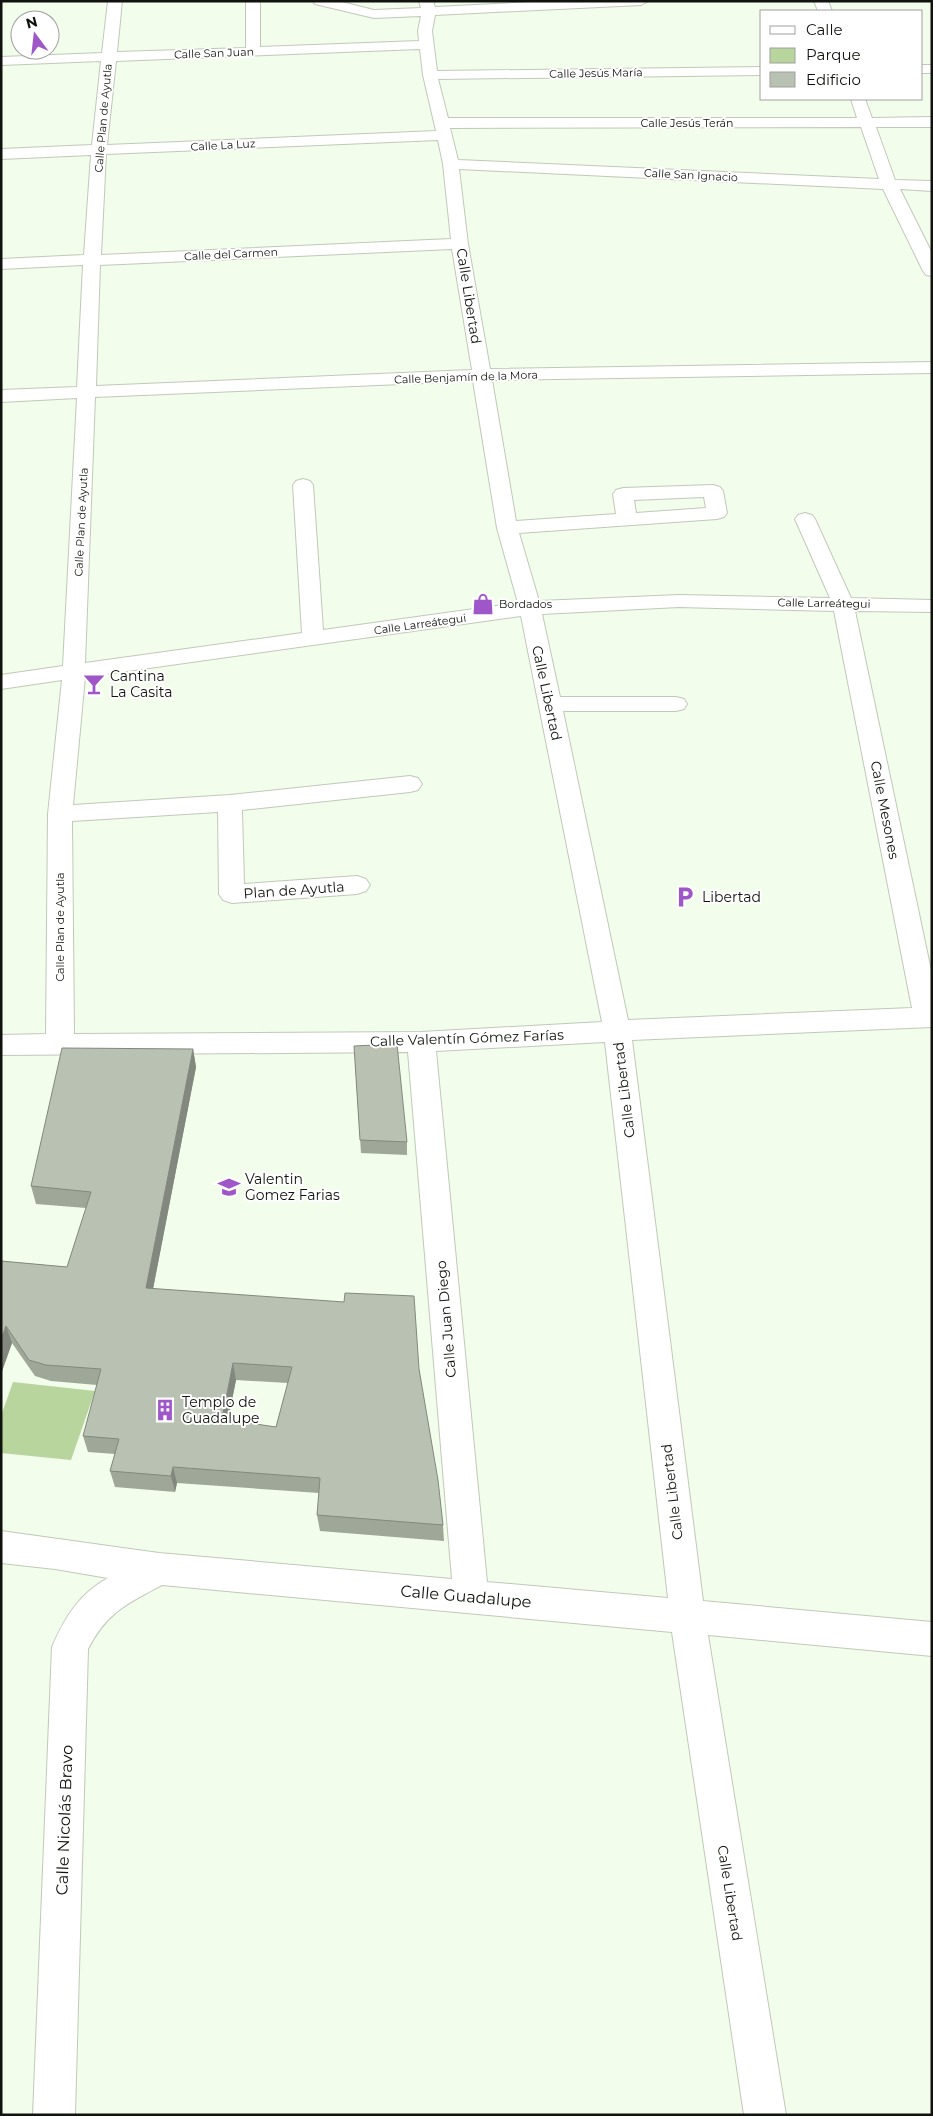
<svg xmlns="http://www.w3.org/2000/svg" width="933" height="2116" font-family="Montserrat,sans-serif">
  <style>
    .green { fill: #b7d59d }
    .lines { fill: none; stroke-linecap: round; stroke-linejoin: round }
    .minor-casing { stroke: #c0c9b9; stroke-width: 2 }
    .minor { fill: #fff; fill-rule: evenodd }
    .wall { fill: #9fa799; fill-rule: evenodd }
    .shaded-wall { fill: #82887d }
    .building { fill: #b9c2b2; stroke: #82887d; fill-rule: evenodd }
    .labels { text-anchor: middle; stroke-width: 4; stroke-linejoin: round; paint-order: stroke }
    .far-street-label { font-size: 11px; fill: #10130d; stroke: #fff }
    .far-poi-label { font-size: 11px; fill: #10130d; stroke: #fff; text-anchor: start }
    .street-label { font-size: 14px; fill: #10130d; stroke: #fff }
    .poi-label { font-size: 14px; fill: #10130d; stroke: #fff; text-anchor: start }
    .near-street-label { font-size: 16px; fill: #10130d; stroke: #fff }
  </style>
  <rect width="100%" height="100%" fill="#f3fdec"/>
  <path class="green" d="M13,1382L95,1391L71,1460L1,1453V1416Z"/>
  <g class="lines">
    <g class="minor-casing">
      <path id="minor" d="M108,1H122L117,52L246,48V1H260V47L419,41L418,31L421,16L374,18L315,4L313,1H338L374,10L421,8L419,1H433L435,7L552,1H648L641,5L435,15L432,31L437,71L762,67V75L438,79L448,118H857L851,99H865L872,118L932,117V127H876L895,180L932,181V191L900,189L932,253V276L926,275L923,271L883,189L459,169L468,244L490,369L932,362V373L492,380L516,521L616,514L613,494L616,490L623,488L713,485L720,487L723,491L727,513L724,517L717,519L519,533L539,601L679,595L830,598L795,519L798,515L805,513L812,515L815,519L851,598L932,600V612L855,611L932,975V1027L632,1040L703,1601L932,1622V1656L708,1635L786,2115H744L672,1632L162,1585C127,1604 107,1612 88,1649L75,2115H33L52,1647C65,1617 79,1594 108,1578L55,1569L1,1563V1531L159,1553L452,1579L408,1052L1,1055V1035L46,1034L48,814L62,680L1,689V675L63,666L77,398L1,402V390L77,387L83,265L1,269V259L84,255L91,155L1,159V149L92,145L101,61L1,65V57L102,53ZM420,49L423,75L436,131L107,145L116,61ZM861,127L879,179L458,160L450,128ZM438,140L443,164L451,239L101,255L106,154ZM452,249L472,370L96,386L100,265ZM473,381L497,528L518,603L323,630L313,485L310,481L303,479L296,481L293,485L302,633L85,663L95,397ZM704,497L706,508L636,513L634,500ZM679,607L834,611L912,1008L628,1020L563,711H676L684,709L687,704L684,699L676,697H560L542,614ZM521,616L602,1022L421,1032L74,1034L72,821L218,812L219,894L223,900L232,903L357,894L366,891L370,885L366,879L357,876L244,884L242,810L410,792L418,790L422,784L418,778L410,776L230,795L73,805L85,677ZM605,1042L668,1598L487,1582L436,1051Z
        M814,1H828L832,11H818Z
        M922,65H932V73H922Z"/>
    </g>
    <use href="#minor" class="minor"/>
  </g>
  <path class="wall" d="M354,1046L407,1142V1155L361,1153Z
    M193,1049L196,1067L153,1288L419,1369L443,1525L444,1541L320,1531L317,1515L319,1493L177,1483L175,1492L115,1487L110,1471L115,1454L88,1452L83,1436L97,1385L51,1381L35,1376L12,1343L1,1374V1261L67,1267L86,1208L36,1204L31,1186ZM236,1380L288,1383L276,1427L228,1420Z"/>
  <path class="shaded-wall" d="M193,1049L196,1067L150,1305L146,1288Z
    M6,1326L12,1343L1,1374V1340Z
    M233,1363L236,1380L225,1435L222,1419Z
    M173,1467L177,1483L175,1492L171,1476Z"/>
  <path class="building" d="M397,1044L407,1142L360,1140L354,1046Z
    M62,1048L193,1049L146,1288L344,1302L345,1293L414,1296L419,1369L438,1480L443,1525L317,1515L320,1478L173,1467L171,1476L110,1471L119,1439L83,1436L101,1369L46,1365L29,1360L6,1326L1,1340V1261L67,1267L91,1192L31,1186ZM233,1363L292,1367L276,1427L222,1419Z"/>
  <defs>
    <g id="shop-bare" transform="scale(1.725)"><path d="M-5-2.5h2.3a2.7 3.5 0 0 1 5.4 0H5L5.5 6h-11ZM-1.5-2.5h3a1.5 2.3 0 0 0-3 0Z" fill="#9e56c9" stroke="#fff" stroke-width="2.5" paint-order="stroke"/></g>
    <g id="bar-bare" transform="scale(1.725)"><path d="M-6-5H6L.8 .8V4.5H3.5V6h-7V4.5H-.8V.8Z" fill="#9e56c9" stroke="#fff" stroke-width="2.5" paint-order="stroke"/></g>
    <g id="parking-bare" transform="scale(1.725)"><path d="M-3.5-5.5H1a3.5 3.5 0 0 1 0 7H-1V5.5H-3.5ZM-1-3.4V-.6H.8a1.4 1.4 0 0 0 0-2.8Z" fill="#9e56c9" stroke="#fff" stroke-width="2.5" paint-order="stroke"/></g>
    <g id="school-bare" transform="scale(1.725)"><path d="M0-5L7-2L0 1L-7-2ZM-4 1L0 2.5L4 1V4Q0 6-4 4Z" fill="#9e56c9" stroke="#fff" stroke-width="2.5" paint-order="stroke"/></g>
    <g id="building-bare" transform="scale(1.725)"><path d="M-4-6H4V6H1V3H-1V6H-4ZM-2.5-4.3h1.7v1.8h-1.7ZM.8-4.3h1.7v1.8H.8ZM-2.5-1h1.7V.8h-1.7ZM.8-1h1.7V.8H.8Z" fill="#9e56c9" stroke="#fff" stroke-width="2.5" paint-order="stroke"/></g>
  </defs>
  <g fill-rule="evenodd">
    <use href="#shop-bare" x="483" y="604"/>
    <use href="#bar-bare" x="94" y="684"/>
    <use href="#parking-bare" x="685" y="897"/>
    <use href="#school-bare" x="229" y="1187"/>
    <use href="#building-bare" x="165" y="1410"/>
  </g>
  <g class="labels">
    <g class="far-street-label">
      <text transform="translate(214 53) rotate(-2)" y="4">Calle San Juan</text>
      <text transform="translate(596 73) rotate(-1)" y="4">Calle Jesús María</text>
      <text transform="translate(103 118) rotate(-85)" y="4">Calle Plan de Ayutla</text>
      <text x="687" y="127">Calle Jesús Terán</text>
      <text transform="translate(223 145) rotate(-3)" y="4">Calle La Luz</text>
      <text transform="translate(691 175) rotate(3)" y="4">Calle San Ignacio</text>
      <text transform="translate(231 254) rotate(-3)" y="4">Calle del Carmen</text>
      <text transform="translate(466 377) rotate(-2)" y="4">Calle Benjamín de la Mora</text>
      <text transform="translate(81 522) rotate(-87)" y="4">Calle Plan de Ayutla</text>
      <text transform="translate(824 603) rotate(1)" y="4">Calle Larreátegui</text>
      <text transform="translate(420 624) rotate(-8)" y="4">Calle Larreátegui</text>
      <text transform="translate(60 927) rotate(-90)" y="4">Calle Plan de Ayutla</text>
    </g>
    <g class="far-poi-label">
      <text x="499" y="608">Bordados</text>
    </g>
    <g class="street-label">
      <text transform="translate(469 296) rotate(81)" y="5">Calle Libertad</text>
      <text transform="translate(547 693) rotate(78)" y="5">Calle Libertad</text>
      <text transform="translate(885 810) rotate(79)" y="5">Calle Mesones</text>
      <text transform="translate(294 890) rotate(-4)" y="5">Plan de Ayutla</text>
      <text transform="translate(467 1038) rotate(-2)" y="5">Calle Valentín Gómez Farías</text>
      <text transform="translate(624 1090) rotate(-97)" y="5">Calle Libertad</text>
      <text transform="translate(446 1319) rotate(-95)" y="5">Calle Juan Diego</text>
      <text transform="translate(672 1492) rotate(-97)" y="5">Calle Libertad</text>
      <text transform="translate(730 1893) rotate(81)" y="5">Calle Libertad</text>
    </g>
    <g class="poi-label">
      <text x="110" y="681">Cantina<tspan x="110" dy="16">La Casita</tspan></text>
      <text x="702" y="902">Libertad</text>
      <text x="245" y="1184">Valentin<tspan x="245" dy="16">Gomez Farias</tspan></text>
      <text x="182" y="1407">Templo de<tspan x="182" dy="16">Guadalupe</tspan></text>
    </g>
    <g class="near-street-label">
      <text transform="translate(466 1596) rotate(5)" y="6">Calle Guadalupe</text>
      <text transform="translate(64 1820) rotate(-88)" y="6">Calle Nicolás Bravo</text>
    </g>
  </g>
  <rect width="933" height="2116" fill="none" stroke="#10130d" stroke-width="5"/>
  <rect x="760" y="10" width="162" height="90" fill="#ffffff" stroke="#9fa19e"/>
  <rect x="770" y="26" width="25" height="8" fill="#ffffff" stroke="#9fa19e"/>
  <text x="806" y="35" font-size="15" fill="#10130d">Calle</text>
  <rect x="770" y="48" width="25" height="15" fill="#b7d59d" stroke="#9fa19e"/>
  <text x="806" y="60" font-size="15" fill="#10130d">Parque</text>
  <rect x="770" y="72" width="25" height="15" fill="#b9c2b2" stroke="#9fa19e"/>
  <text x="806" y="85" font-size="15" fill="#10130d">Edificio</text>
  <g transform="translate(35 35) rotate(345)"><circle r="24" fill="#ffffff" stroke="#9fa19e"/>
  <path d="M0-4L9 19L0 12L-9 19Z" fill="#9e56c9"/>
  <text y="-8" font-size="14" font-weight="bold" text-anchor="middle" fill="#10130d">N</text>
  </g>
</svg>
